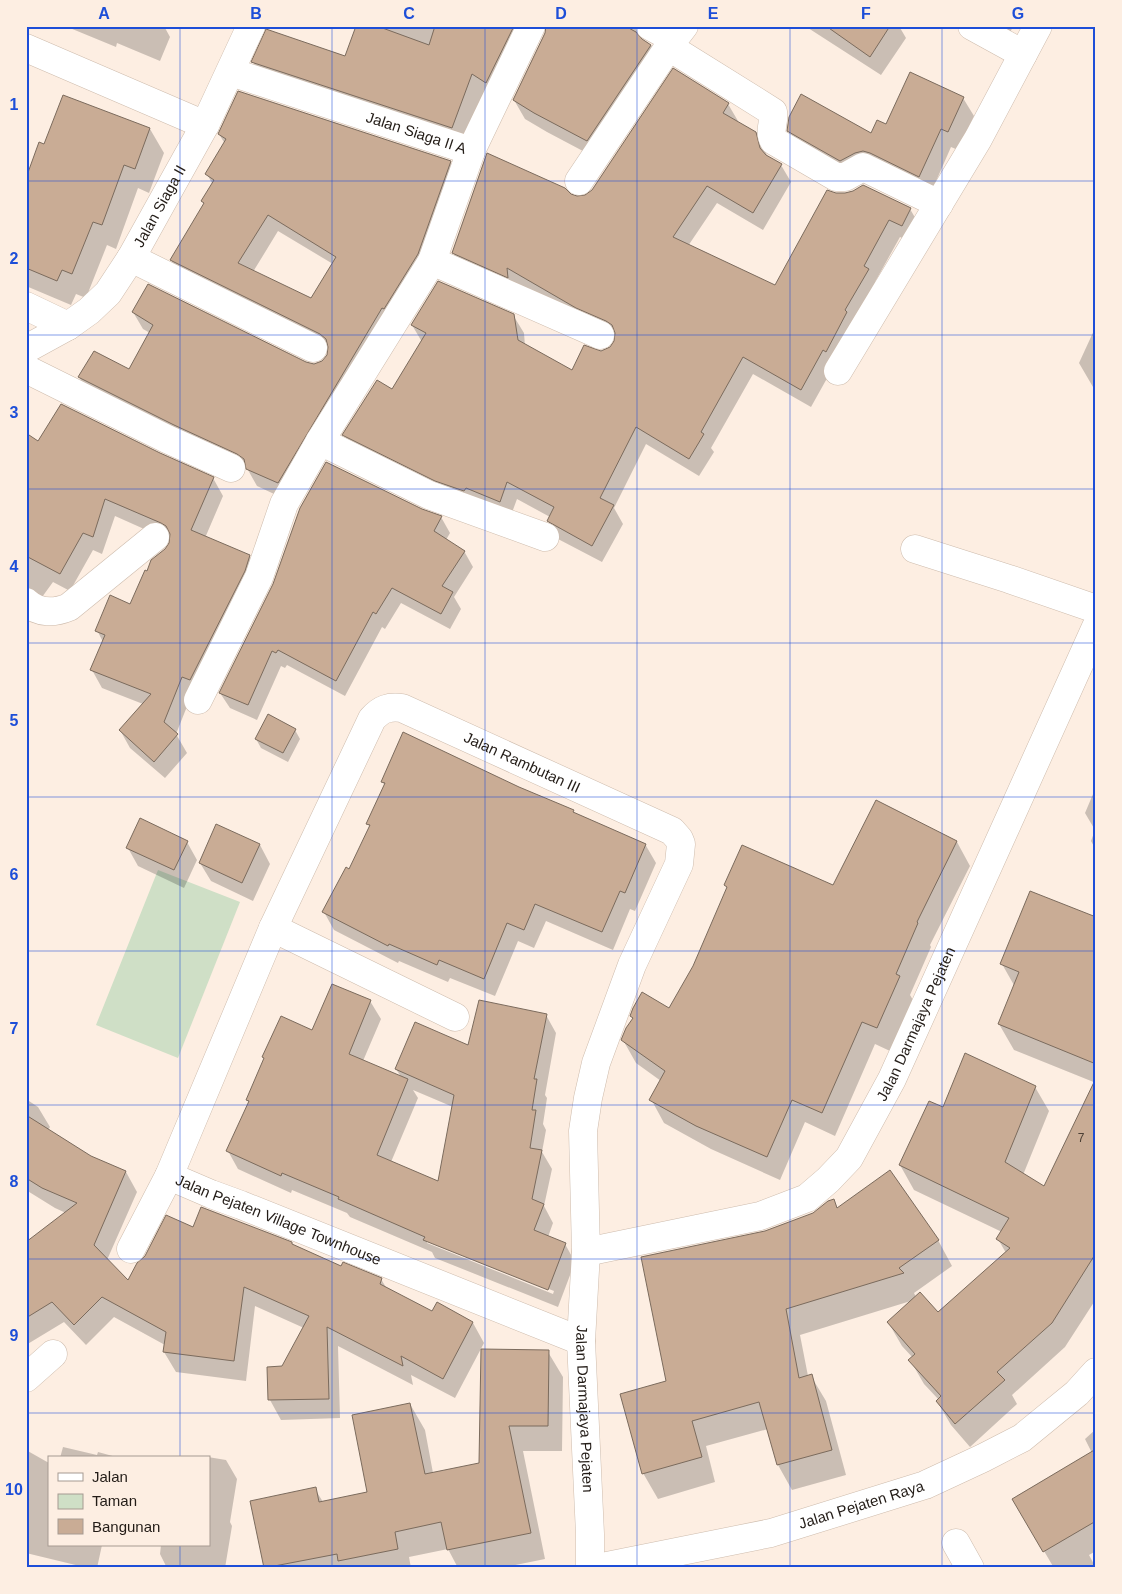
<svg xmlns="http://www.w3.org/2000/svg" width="1122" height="1594" font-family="Arial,sans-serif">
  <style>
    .green { fill: #cfdfc6 }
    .shadow { fill: #0003; fill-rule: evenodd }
    .building { fill: #c9ac95; stroke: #7b6b5d; fill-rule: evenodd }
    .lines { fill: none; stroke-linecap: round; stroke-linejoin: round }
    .minor-casing { stroke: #cebcad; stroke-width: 29 }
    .major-casing { stroke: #cebcad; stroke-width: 29 }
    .minor { stroke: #fff; stroke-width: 28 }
    .major { stroke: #fff; stroke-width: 28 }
    .grid { fill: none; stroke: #1d4ed8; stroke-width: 1; stroke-opacity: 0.55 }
    .labels { text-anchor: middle; stroke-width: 5; stroke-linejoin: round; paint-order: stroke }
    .number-label { font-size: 12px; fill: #4c4036 }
    .street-label { font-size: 15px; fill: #231c17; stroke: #fdeee2 }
    .neatline { fill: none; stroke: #1d4ed8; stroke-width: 2 }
    .grid-label { font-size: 16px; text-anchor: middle; font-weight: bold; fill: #1d4ed8 }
  </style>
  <rect width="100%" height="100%" fill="#fdeee2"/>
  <path class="green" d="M158,870L240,902L178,1058L96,1025Z"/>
  <path class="shadow" d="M65,26H164L170,37L160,61L117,43L116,47Z
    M356,26H529L465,150L266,85L253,62L346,58Z
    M547,26H635L643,40L651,45L661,64L598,159L547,132L525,119L514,100L546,33Z
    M805,26H899L906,38L881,75Z
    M977,26H1013L1007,40Z
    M963,98L974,116L958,150L951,147L930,195L851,179L799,149L789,130L872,135Z
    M728,104L738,121L737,123L755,133L765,151L767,156L781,165L791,182L763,230L717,203L688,246L776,287L828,192L910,209L920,226L913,243L900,237L875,282L878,287L811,407L753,374L711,448L714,452L699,476L646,444L614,508L623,524L602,562L558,539L548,521L550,517L517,499L510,518L354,452L344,435L392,390L422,342L412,325L513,315L524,333L525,346L572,372L602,352L610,348L616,337L463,270L453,252L570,195L577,198L586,196Z
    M150,129L164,153L149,193L138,188L116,249L107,245L86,298L76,294L71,305L26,286V182L45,146Z
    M219,134L450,162L460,179L427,271L287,500L257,486L248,470L184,441L89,394L79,377L129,370L150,333L143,329L133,312L306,363L315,365L323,362L328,356L329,350L181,277L171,260L205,205L202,201L213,185L207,174L225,144ZM278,231L333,264L311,299L253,272Z
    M1096,326V388L1093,387L1079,363Z
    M26,435L39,443L160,454L213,478L223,496L205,538L249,556L259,574L192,694L176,734L187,753L165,778L130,748L120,730L143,704L102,688L92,670L103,642L97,630L131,606L147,572L166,550L171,541L115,516L102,554L93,550L70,591L53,582L37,604L26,608Z
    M422,510L441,517L450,533L446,540L464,551L473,567L454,597L461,609L450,629L401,603L385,629L382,627L345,696L287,665L285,668L281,666L257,720L230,708L220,693Z
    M295,730L300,739L288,762L261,748L256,739Z
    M382,781L518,788L573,811L576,815L645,844L656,863L635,911L630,909L613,950L546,921L534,948L518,941L495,996L450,978L448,982L399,961L398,963L334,930L324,912L350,870L370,828L368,824L385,786Z
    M1096,787V850L1091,841L1095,830L1085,813Z
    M877,801L957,842L970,866L930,945L931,947L910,995L913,1000L890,1051L875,1044L835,1136L805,1122L780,1180L711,1149L664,1123L651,1099L661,1081L636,1063L623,1040L633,1019L631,1016L670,1010L694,966L728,889L725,885L833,887Z
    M217,826L260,845L270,864L253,901L211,881L200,863Z
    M187,842L197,860L184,888L138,866L128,848Z
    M1096,919V1083L1014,1050L999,1024L1015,987L1002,964Z
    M370,1001L381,1019L363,1061L401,1077L396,1069L469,1047L546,1015L556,1033L545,1095L547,1098L543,1124L546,1130L542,1152L552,1169L544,1206L553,1223L548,1237L565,1244L575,1262L558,1307L435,1258L432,1252L350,1217L347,1213L292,1190L291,1193L238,1169L228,1151L249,1103L247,1100L264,1059L263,1057ZM413,1090L453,1107L439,1182L391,1162L418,1098ZM427,1240L554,1291L553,1294L427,1243Z
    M1035,1087L1049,1111L1023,1175L1044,1188L1096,1116V1299L1065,1347L1012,1395L1017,1404L970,1447L951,1425L937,1401L939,1400L924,1384L910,1360L913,1358L902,1346L888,1322L914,1300L800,1335L808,1376H811L826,1401L846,1475L792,1490L778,1465L768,1429L706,1446L715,1482L658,1499L643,1473L667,1382L766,1232L813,1214L834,1200L838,1209L938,1240L952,1266L914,1293L916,1297L938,1313L1006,1253L998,1239L1002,1232L914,1190L900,1165L943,1109Z
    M26,1099L38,1107L50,1127L48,1130L90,1157L126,1172L137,1192L107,1260L129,1283L193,1229L293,1245L342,1268L381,1279L387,1289L432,1313L473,1323L484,1343L455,1398L411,1375L413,1385L338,1346L340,1418L281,1420L270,1400L269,1368H283L304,1328L255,1306L246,1381L176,1372L164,1352L165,1345L114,1317L86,1345L64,1322L26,1345V1243L66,1213L55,1208L26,1190Z
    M548,1352L563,1377L562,1451H523L545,1559L501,1568H458L448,1549L409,1557L411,1568H265L315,1489L323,1502L369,1493L410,1404L425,1430L433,1473L480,1464Z
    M1096,1429V1551L1089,1555L1096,1568H1054L1014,1500L1092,1453L1085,1439Z
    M63,1447L97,1455L98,1452L120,1458H60Z
    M26,1450L49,1463V1545H102L97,1568H88L26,1553Z
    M202,1456L226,1460L237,1479L230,1522L232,1526L225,1568H167L160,1554L161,1545H209V1458H202Z"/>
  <path class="building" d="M356,26H377L429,45L435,26H514L486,83L472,74L452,128L251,62L266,29L345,56Z
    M546,26H625L636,32L642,39L651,45L587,141L534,113L513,100L545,33Z
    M826,26H890L870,57Z
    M673,68L729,103L723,113L756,132L760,148L766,155L782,164L753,213L707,186L673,237L775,285L827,190L836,193H845L853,191L863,185L911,208L902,226L889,220L864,266L869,269L845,310L847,312L826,352L823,350L801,390L743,357L701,432L704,434L689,459L636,427L600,498L614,505L592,546L547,521L554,507L507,482L500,502L466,488L464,491L435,481L342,435L377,380L392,389L426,333L411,325L438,281L514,314L518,340L572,370L584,345L601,351L610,347L614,341L615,333L612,325L606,321L576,308L507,268L508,278L452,253L487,153L565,188L571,194L577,196L585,195L592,190Z
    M910,72L964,97L948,132L941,129L919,177L870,153L863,151L855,153L840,161L787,131L789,117L801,94L871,133L877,120L886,124Z
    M238,91L451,161L418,254L384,309L382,308L278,483L246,469L244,459L237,454L174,425L78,377L94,351L129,369L153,325L132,312L148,284L306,362L314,364L322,361L327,355L328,347L326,339L320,334L170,260L204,203L201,201L214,180L205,174L226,139L218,134ZM268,215L336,257L311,298L238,263Z
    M63,95L150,128L135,169L124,165L102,225L93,222L72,274L62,270L57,281L26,268V178L39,142L44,144Z
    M61,404L160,453L214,477L191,530L250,555L245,571L190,680L182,677L164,722L178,734L154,762L119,730L151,694L90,670L105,635L95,631L110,595L130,604L145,570L147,571L151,560L165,549L169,543L170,534L166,526L161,523L105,499L93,537L83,533L60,574L26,556V433L38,441Z
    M326,462L422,509L442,516L434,531L465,551L442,586L453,592L441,614L392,588L376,614L373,612L336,681L278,650L276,653L272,651L248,705L219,693L273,584L300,508Z
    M268,714L296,729L283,753L255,739Z
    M403,732L519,787L574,810L573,812L646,844L625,893L620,891L602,932L535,904L524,930L507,923L484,979L439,960L437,965L389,944L388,946L322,912L346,867L349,869L370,825L366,824L385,783L381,782Z
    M876,800L957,841L917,922L918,923L896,974L900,976L877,1028L862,1022L822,1113L792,1100L767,1157L696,1126L649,1100L665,1071L621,1040L626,1028L633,1018L630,1016L633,1008L642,992L669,1008L693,966L727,887L724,885L742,845L833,885Z
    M140,818L188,841L174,870L126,848Z
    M216,824L260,844L242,883L199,863Z
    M1030,891L1096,917V1064L998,1024L1019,972L1000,964Z
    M332,984L371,1000L349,1054L408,1079L377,1155L438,1181L454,1095L395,1069L415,1022L468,1045L479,1000L547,1014L534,1079H537L532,1110H536L530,1148L542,1150L532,1199L544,1204L534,1230L566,1243L548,1290L423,1240L425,1237L338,1199L339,1197L282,1173L281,1176L226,1151L249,1101L246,1100L264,1058L262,1057L281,1016L312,1030Z
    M965,1053L1036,1086L1005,1162L1044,1186L1096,1078V1253L1052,1323L997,1372L1005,1380L955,1424L936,1401L941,1396L908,1360L915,1354L887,1322L920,1292L938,1312L1010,1248L996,1239L1009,1218L899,1165L929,1101L943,1107Z
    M26,1115L91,1156L126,1171L94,1245L128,1280L137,1263L145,1256L166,1215L193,1227L201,1207L292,1242V1244L341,1266L343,1262L382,1278L380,1284L432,1311L437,1302L473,1322L443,1379L401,1356L403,1366L327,1327L329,1399L268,1400L267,1367L282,1366L309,1316L244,1287L234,1361L163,1352L166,1332L102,1297L74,1325L52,1302L26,1318V1242L77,1203L42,1188L26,1178Z
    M890,1170L939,1240L899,1268L904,1273L786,1309L799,1378L812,1374L832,1450L777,1465L759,1402L692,1421L702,1457L642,1474L620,1394L666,1381L641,1257L765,1231L813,1213L828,1201L834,1199L837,1208Z
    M481,1349L549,1350L548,1426H509L531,1533L447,1550L441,1522L395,1532L398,1549L338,1561L337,1554L264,1568L250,1501L316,1487L319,1502L367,1492L352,1415L410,1403L425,1474L479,1463Z
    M1096,1449V1521L1043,1552L1012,1499Z"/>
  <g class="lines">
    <g class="minor-casing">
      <g id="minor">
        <path d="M650,26L674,39L684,26"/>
        <path d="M972,26L1023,54"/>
        <path d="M669,47L773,112C775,122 768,131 774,141L836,177H845L863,167L939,204"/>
        <path d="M26,48L205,125"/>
        <path id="s1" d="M231,72L471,151"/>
        <path d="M579,181L674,39"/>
        <path d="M131,258L313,348"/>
        <path d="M432,261L600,335"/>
        <path d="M26,306L68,326"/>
        <path id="s2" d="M26,349L68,326L89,311L108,293L131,258L205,125L251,26"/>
        <path d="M26,369L167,439L231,468"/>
        <path d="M838,371L978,139L1038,26"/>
        <path d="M320,441L429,495L545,537"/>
        <path d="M915,549L1009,579L1096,609"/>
        <path d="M26,602C39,614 55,613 69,607L155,537"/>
        <path d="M198,700L259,577L284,504L320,441L432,261L471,151L531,26"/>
        <path d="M273,928L455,1017"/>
        <path id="s3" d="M169,1176L211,1194L241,1205L581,1341"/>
        <path id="s4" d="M131,1249L169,1176L273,928L372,719C381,709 389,706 402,708L672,831L679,839L681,844L679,864L632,965L596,1063L588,1098L583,1131L586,1252L581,1341L590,1534V1568"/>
        <path id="s5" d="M586,1252L760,1216L807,1198L828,1180L849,1158L892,1079L1096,627"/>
        <path d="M26,1378L53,1354"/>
        <path d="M956,1543L970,1568"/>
      </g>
    </g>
    <g class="major-casing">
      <g id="major">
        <path id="s6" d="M597,1568L771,1533L925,1485L983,1458L1022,1438L1077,1393L1096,1372"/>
      </g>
    </g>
    <use href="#minor" class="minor"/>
    <use href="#major" class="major"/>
  </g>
  <path class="grid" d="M180,26V1458M332,26V1568M485,26V1568M637,26V1568M790,26V1568M942,26V1568M26,181H1096M26,335H1096M26,489H1096M26,643H1096M26,797H1096M26,951H1096M26,1105H1096M26,1259H1096M26,1413H1096M180,1545V1568"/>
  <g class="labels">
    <g class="number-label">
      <text x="1081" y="1142">7</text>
    </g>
    <g class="street-label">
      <text dy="5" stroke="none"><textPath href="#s1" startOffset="195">Jalan Siaga II A</textPath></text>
      <text dy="5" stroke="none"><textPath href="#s2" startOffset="201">Jalan Siaga II</textPath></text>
      <text dy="5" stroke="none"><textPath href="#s4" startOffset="748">Jalan Rambutan III</textPath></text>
      <text dy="5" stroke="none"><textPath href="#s5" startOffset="436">Jalan Darmajaya Pejaten</textPath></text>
      <text dy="5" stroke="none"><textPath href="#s3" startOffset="118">Jalan Pejaten Village Townhouse</textPath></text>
      <text dy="5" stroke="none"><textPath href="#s4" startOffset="1512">Jalan Darmajaya Pejaten</textPath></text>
      <text dy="5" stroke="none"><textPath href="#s6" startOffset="272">Jalan Pejaten Raya</textPath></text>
    </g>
  </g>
  <rect width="1122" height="1594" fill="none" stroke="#fdeee2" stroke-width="55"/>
  <rect x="48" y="1456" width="162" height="90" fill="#fdeee2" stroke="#a69a91"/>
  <rect x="58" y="1473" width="25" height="8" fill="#ffffff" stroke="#a69a91"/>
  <text x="92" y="1482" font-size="15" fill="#231c17">Jalan</text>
  <rect x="58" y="1494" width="25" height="15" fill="#cfdfc6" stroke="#a69a91"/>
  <text x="92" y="1506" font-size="15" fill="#231c17">Taman</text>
  <rect x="58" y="1519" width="25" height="15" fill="#c9ac95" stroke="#a69a91"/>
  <text x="92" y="1532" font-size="15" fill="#231c17">Bangunan</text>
  <rect x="28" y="28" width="1066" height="1538" class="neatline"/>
  <g class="grid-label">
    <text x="104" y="19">A</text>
    <text x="256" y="19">B</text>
    <text x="409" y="19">C</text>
    <text x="561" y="19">D</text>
    <text x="713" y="19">E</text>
    <text x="866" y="19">F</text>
    <text x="1018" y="19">G</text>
    <text x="14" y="110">1</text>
    <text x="14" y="264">2</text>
    <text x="14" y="418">3</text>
    <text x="14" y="572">4</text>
    <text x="14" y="726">5</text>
    <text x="14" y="880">6</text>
    <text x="14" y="1034">7</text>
    <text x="14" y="1187">8</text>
    <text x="14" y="1341">9</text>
    <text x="14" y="1495">10</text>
  </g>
</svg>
